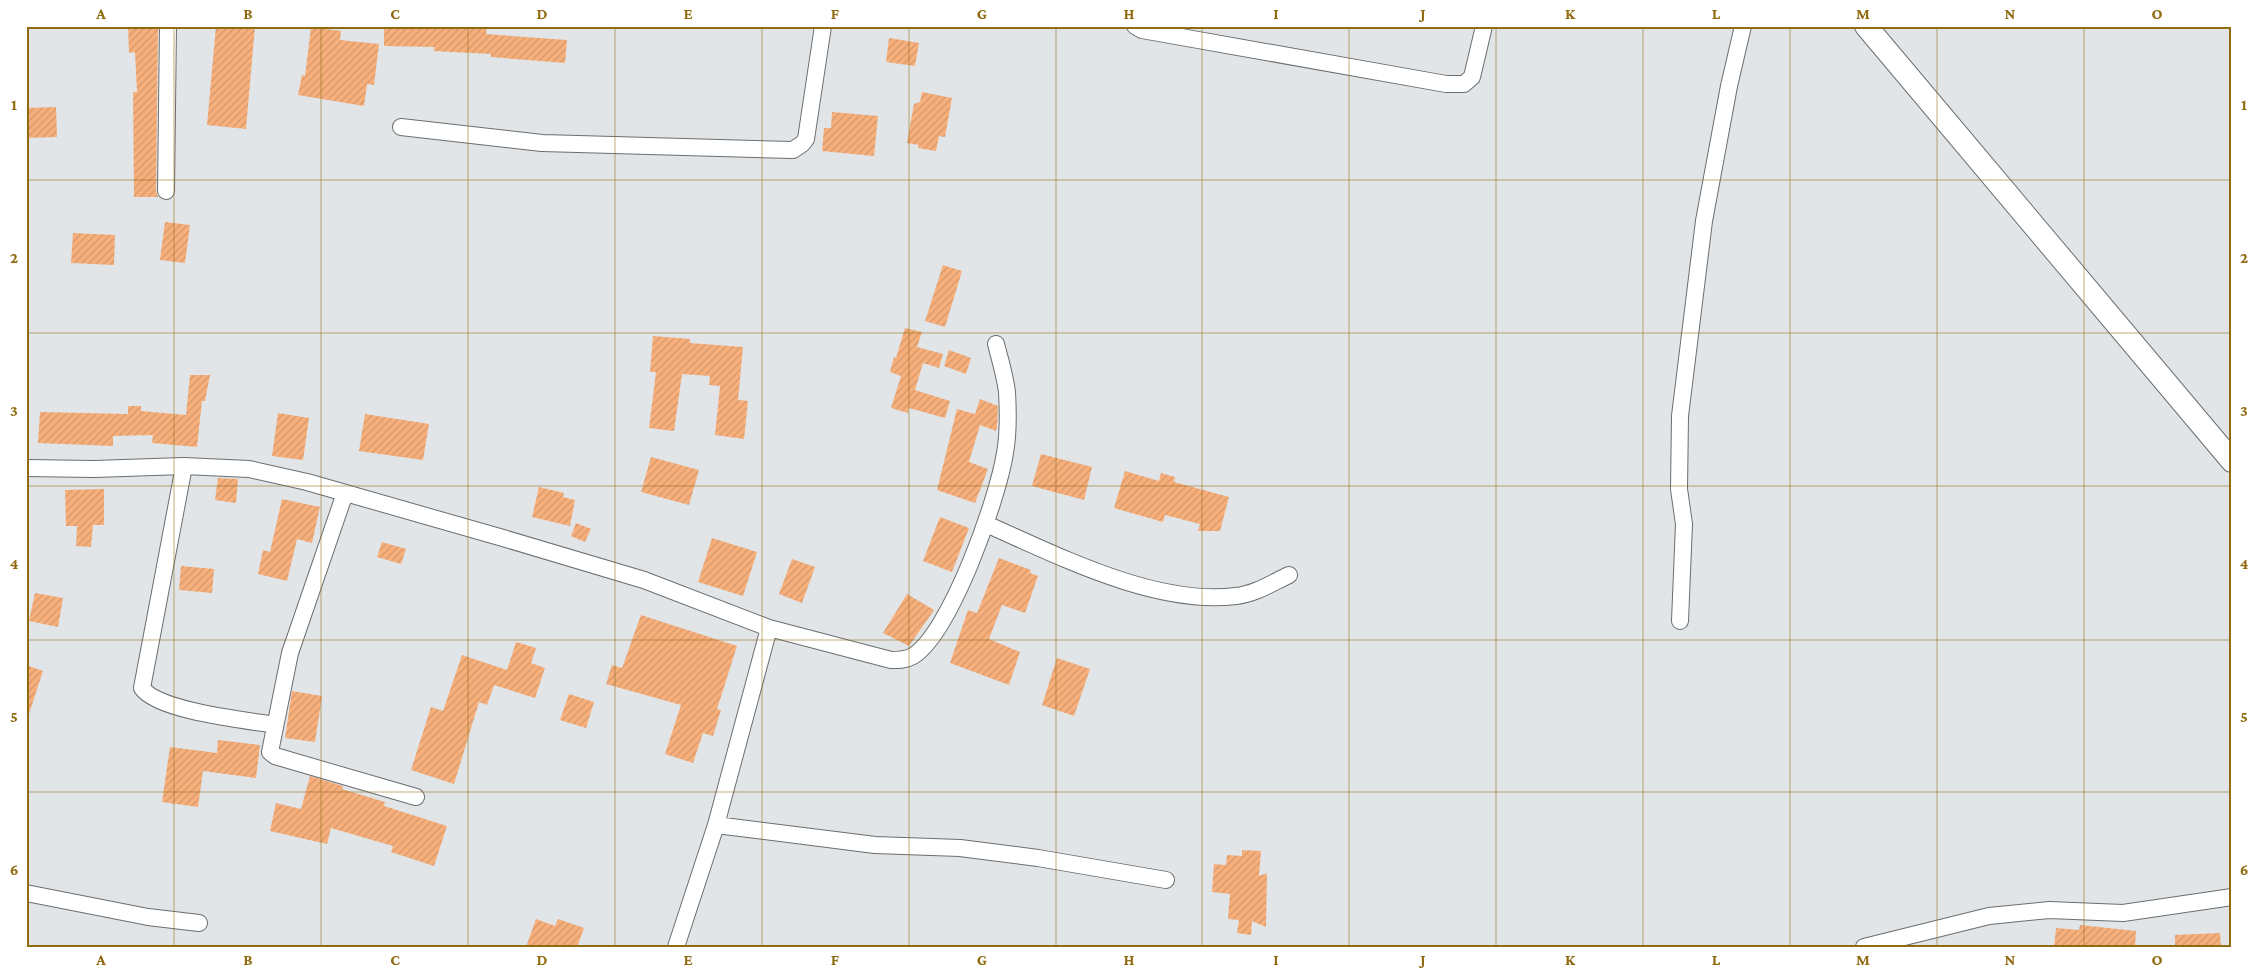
<svg xmlns="http://www.w3.org/2000/svg" width="2258" height="973" font-family="'Crimson Pro',serif">
  <style>
    .building { fill: url(#building-hatch) }
    .lines { fill: none; stroke-linecap: round; stroke-linejoin: round }
    .minor-casing { stroke: #6a6e70; stroke-width: 18 }
    .secondary-casing { stroke: #6a6e70; stroke-width: 24 }
    .minor { stroke: #fff; stroke-width: 16 }
    .secondary { stroke: #fff; stroke-width: 22 }
    .grid { fill: none; stroke: #906b10; stroke-width: 1; stroke-opacity: 0.55 }
    .neatline { fill: none; stroke: #906b10; stroke-width: 2 }
    .grid-label { font-size: 16px; text-anchor: middle; font-weight: bold; fill: #906b10 }
  </style>
  <defs>
    <pattern id="building-hatch" width="6" height="6" patternUnits="userSpaceOnUse" patternTransform="scale(1.25)"><rect width="6" height="6" fill="#f7b07c"/><path d="M-1 1l2-2M0 6l6-6M5 7l2-2" fill="none" stroke="#d4976b"/></pattern>
  </defs>
  <rect width="100%" height="100%" fill="#e1e5e8"/>
  <path class="building" d="M128,26H158L156,191L158,197H134L133,92H137L135,52L129,53Z
    M216,26H255L246,129L207,125Z
    M384,26H487L486,34L567,40L565,63L491,57V54L434,51V47L384,46Z
    M311,27L341,31L340,40L379,44L374,85L367,84L364,106L298,95L302,75L305,76Z
    M889,38L919,43L915,66L886,62Z
    M922,92L952,98L945,137L939,136L936,151L918,148L919,145L907,143L914,104L920,102Z
    M56,107L57,137L26,138V108Z
    M832,112L878,116L874,156L822,151L824,128H831Z
    M165,222L190,225L185,263L160,260Z
    M73,233L115,235L114,265L71,263Z
    M943,265L962,271L945,327L925,321Z
    M905,328L922,332L917,347L943,354L939,368L923,363L915,390L950,401L945,418L909,408L908,413L891,408L901,376L890,372L894,357L896,358Z
    M653,336L690,339V343L743,347L738,400L748,401L744,439L715,435L720,386L709,385L710,376L682,374L674,431L649,428L656,372H650Z
    M949,350L971,358L966,374L944,366Z
    M190,375H210L205,401H202L197,447L152,443L153,435L113,436V446L38,443L40,412L128,414V406H141V411L186,415Z
    M980,399L998,406L997,427L996,431L980,425L969,462L988,469L975,503L937,490L957,409L975,414Z
    M278,413L309,418L303,460L272,456Z
    M365,414L429,424L423,460L359,451Z
    M1041,454L1092,467L1084,500L1032,486Z
    M651,457L699,470L689,505L641,492Z
    M1125,471L1159,481L1161,473L1175,477L1174,482L1229,497L1220,531H1198L1200,524L1165,515L1163,522L1114,508Z
    M218,478L238,479L236,503L215,500Z
    M539,487L564,493L563,497L575,500L570,526L532,517Z
    M104,489V525H93L91,547L76,546L77,526H66L65,490Z
    M282,499L320,507L312,543L297,539L287,581L258,574L263,550L270,552Z
    M940,517L969,528L952,572L923,561Z
    M576,523L591,529L585,542L571,536Z
    M712,538L757,552L743,596L698,582Z
    M382,542L406,549L401,564L377,557Z
    M999,558L1031,570L1030,573L1038,576L1025,613L1002,605L989,639L1020,652L1009,685L950,663L968,610L977,613Z
    M792,559L815,567L802,603L779,594Z
    M181,566L214,569L212,593L179,590Z
    M35,593L63,598L58,627L29,621Z
    M907,594L934,610L909,646L883,633Z
    M641,615L737,646L717,709L721,710L713,736L703,733L693,763L665,754L681,705L606,684L612,665L622,668Z
    M516,642L536,648L531,663L545,668L535,698L494,685L487,705L479,702L454,784L411,770L431,707L443,711L462,655L507,670Z
    M1057,658L1090,669L1074,716L1042,705Z
    M26,665L43,671L29,714H26Z
    M292,691L322,696L315,742L285,738Z
    M569,694L594,702L586,728L560,720Z
    M218,740L260,745L256,778L203,771L198,807L162,802L170,747L217,753Z
    M310,776L343,786L342,789L385,802L384,806L447,826L434,866L391,852L393,846L331,828L327,844L270,831L276,803L301,809Z
    M1242,850L1261,851L1259,876L1267,873L1266,927L1252,921L1251,935L1237,933L1239,920L1228,919L1230,894L1212,892L1214,864L1226,865L1227,855L1242,856Z
    M536,919L555,926L558,919L584,928L577,947H526Z
    M2080,925L2136,931L2135,947H2054L2056,928L2079,930Z
    M2220,933L2221,947H2175V935Z"/>
  <g class="lines">
    <g class="minor-casing">
      <path id="minor" d="M1135,26L1142,30L1446,84H1464L1472,77L1484,26
        M401,127L542,143L793,150L802,144L806,139L823,26
        M166,191L168,26
        M184,466L142,688C158,711 245,720 275,725
        M26,468L94,469L184,466L249,469L307,482L503,538L644,580L769,628L891,660C899,660 906,660 913,656C951,632 998,498 1005,453C1008,436 1008,409 1007,392C1005,376 1000,359 996,344
        M345,493L290,653L270,752L275,756L416,797
        M986,524C1059,556 1155,606 1236,596C1255,594 1272,583 1289,575
        M1680,621L1684,524L1679,489L1680,416L1704,221L1729,86L1743,26
        M716,825L875,845L960,848L1038,858L1166,880
        M26,893L148,917L199,923
        M676,947L716,825L769,628
        M1864,947L1989,916L2049,910L2123,913L2232,897"/>
    </g>
    <g class="secondary-casing">
      <path id="secondary" d="M1866,26L2232,461"/>
    </g>
    <use href="#minor" class="minor"/>
    <use href="#secondary" class="secondary"/>
  </g>
  <path class="grid" d="M174,26V947M321,26V947M468,26V947M615,26V947M762,26V947M909,26V947M1056,26V947M1202,26V947M1349,26V947M1496,26V947M1643,26V947M1790,26V947M1937,26V947M2084,26V947M26,180H2232M26,333H2232M26,486H2232M26,640H2232M26,792H2232"/>
  <rect width="2258" height="973" fill="none" stroke="#ffffff" stroke-width="55"/>
  <rect x="28" y="28" width="2202" height="918" class="neatline"/>
  <g class="grid-label">
    <text x="101" y="19">A</text>
    <text x="248" y="19">B</text>
    <text x="395" y="19">C</text>
    <text x="542" y="19">D</text>
    <text x="688" y="19">E</text>
    <text x="835" y="19">F</text>
    <text x="982" y="19">G</text>
    <text x="1129" y="19">H</text>
    <text x="1276" y="19">I</text>
    <text x="1423" y="19">J</text>
    <text x="1570" y="19">K</text>
    <text x="1716" y="19">L</text>
    <text x="1863" y="19">M</text>
    <text x="2010" y="19">N</text>
    <text x="2157" y="19">O</text>
    <text x="14" y="110">1</text>
    <text x="2244" y="110">1</text>
    <text x="14" y="263">2</text>
    <text x="2244" y="263">2</text>
    <text x="14" y="416">3</text>
    <text x="2244" y="416">3</text>
    <text x="14" y="569">4</text>
    <text x="2244" y="569">4</text>
    <text x="14" y="722">5</text>
    <text x="2244" y="722">5</text>
    <text x="14" y="875">6</text>
    <text x="2244" y="875">6</text>
    <text x="101" y="965">A</text>
    <text x="248" y="965">B</text>
    <text x="395" y="965">C</text>
    <text x="542" y="965">D</text>
    <text x="688" y="965">E</text>
    <text x="835" y="965">F</text>
    <text x="982" y="965">G</text>
    <text x="1129" y="965">H</text>
    <text x="1276" y="965">I</text>
    <text x="1423" y="965">J</text>
    <text x="1570" y="965">K</text>
    <text x="1716" y="965">L</text>
    <text x="1863" y="965">M</text>
    <text x="2010" y="965">N</text>
    <text x="2157" y="965">O</text>
  </g>
</svg>
